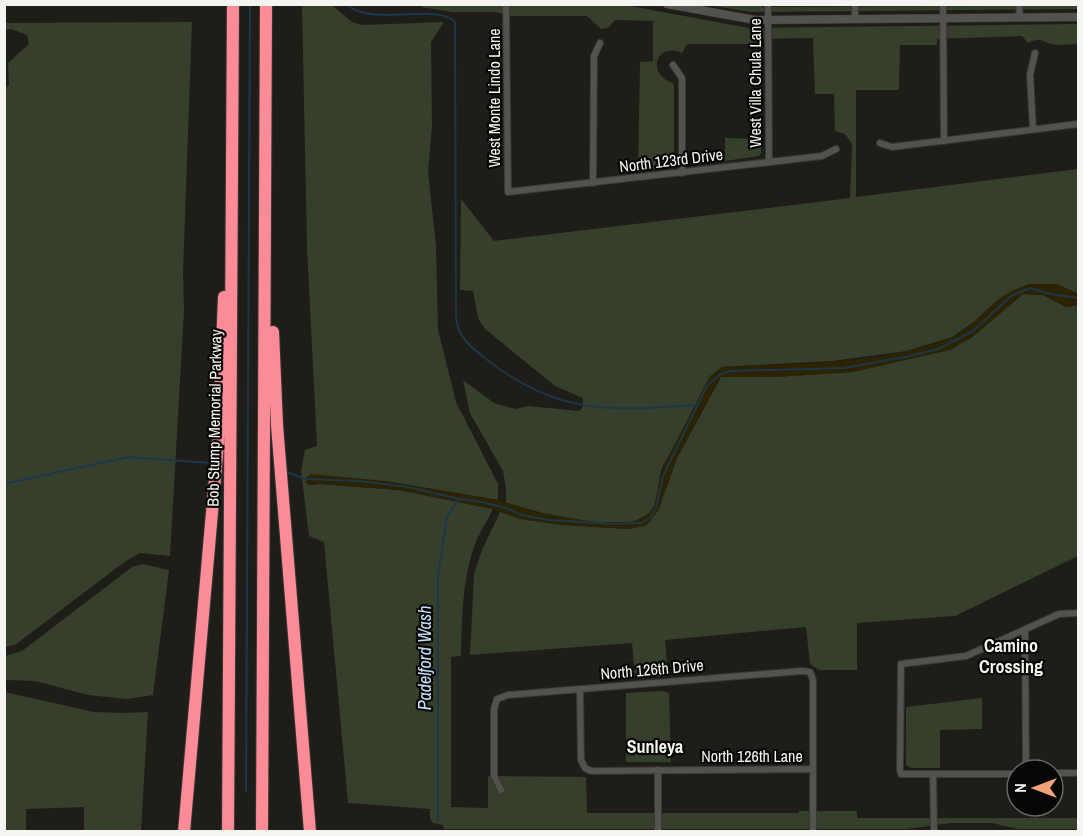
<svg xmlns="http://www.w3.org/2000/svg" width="1083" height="836" font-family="'Archivo Narrow',sans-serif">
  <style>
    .green { fill: #363f2b }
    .sand { fill: #2c2303 }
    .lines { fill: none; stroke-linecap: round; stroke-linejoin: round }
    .stream { stroke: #1d374a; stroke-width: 2 }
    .minor-casing { stroke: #373633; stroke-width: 8 }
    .tertiary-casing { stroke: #373633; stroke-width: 9 }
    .motorway-casing { stroke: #373633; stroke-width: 14 }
    .minor { stroke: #53524c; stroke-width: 6 }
    .tertiary { stroke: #53524c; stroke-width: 8 }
    .motorway { stroke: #fc8b98; stroke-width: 12 }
    .labels { text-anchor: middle; stroke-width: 4.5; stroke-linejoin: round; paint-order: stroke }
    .street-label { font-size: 16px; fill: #f5f4f0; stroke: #080706 }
    .neighbourhood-label { font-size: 18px; font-weight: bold; fill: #f5f4f0; stroke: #080706 }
    .water-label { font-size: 18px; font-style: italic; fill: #c2e0f8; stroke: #080706 }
  </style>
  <rect width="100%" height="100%" fill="#1e1d18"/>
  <path class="green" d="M987,4H1078V9L751,12L708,5H761L762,7L987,6Z
    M302,5H332L352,22L362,25L444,22L431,42L432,127L428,172L436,246L438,330L456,402L498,484V500L385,481L306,482L309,485L320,484L399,490L493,509C488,519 482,529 477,539C462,576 462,617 461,656L451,657V807L488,808V776L586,777L587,813H799V811H857V818H1078V829H1018L992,823H951L906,829H444L443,825L433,823L430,819V809L348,803L324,542L309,536L301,471L305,450L317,446L307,248Z
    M421,5H625L749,28L1078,24V44C1070,44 1060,46 1052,44C1041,42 1042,36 1028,43L1022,36L937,39V45H900L899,90H856V197L1078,169V294L1057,284H1029L952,337L907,351L832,361L722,367C703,400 681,433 663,466C656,480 661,503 649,514C624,536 536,512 506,503V488L503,471L470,413L463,380L494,403L515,409L528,406L579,411L583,407V398L555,386L485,329L478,318L473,291L460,290L461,199L494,241L850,198L852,144L845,134L835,131L834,94H815L813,38L761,39V44H687L682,53C669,46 652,55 658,71C661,78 668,81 674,84V164L671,167L638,171L640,62L653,61V21L615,20L608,28L601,29L587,16H513L495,12H452L421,7Z
    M192,22L183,272L184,311L170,556L140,553L123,563L15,645L5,647L4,90L9,85L8,63L29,44L27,35L11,29L5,30V23Z
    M725,138L761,139V153L759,156L725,161Z
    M1023,294L1043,295L1066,307L1078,305V556L955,616L857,623V670H819L810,664L806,627L665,640L668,676L635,678L632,643L470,655L474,574L482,550L500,512L520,519L564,525L630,529L658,511L677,458L721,377H775L853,372L971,338Z
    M142,564L169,570L153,695L127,699L88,695L35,681L5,680V656L22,651L132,567Z
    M663,691L669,693L671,762H626V693Z
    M5,692L94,712L122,713L148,712L141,831H84V807L26,809V831H5Z
    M982,698V729L940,730V768H911L906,765V707Z"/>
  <path class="sand" d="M1029,284H1057L1078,294V305L1066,307L1043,295L1023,294L971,338L950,350L853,372L775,377H721L677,458L658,511L647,525L630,529L564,525L520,519L493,509L399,490L320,484L309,485L306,482V478L311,474L385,481L498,500L541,513L595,522H633L648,514L654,507L662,469L710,376L722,367C794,363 882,365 950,338C973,328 987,305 1008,293C1015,289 1022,287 1029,284Z"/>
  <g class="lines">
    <path class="stream" d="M346,4C372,28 436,2 455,22L456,316C457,338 473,349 490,362C562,417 613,410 697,405
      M286,472L306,479L359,481L408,487L459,499L477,501L506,508L522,515L549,520L615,524L642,523L651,517L656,508L663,476L707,386L719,375L730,371L844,368L905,357L938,349L956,340L973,331L1011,296L1030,288L1050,294L1078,298
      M4,484L128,457L211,463
      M246,791L250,4
      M438,821V576L447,516L459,499"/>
    <g class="minor-casing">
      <path id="minor" d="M506,4L508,192L822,156L836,149
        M768,4L769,162
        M943,4L944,141
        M1019,4L1020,18
        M855,19V4
        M673,65L682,78V173
        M1033,129L1030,75L1035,53
        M880,143L892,147L1078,124
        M593,183L594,56L600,43
        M1025,630L1026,770
        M580,689L581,760L585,768L591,771L813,769
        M658,770V832
        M1053,773H1078
        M933,774L934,832
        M1017,774H901L900,770L901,664L966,656L1059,614L1078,613
        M501,790L494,776V709L497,699L508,695L802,671L810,672L813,680V832"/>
    </g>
    <g class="tertiary-casing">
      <path id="tertiary" d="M667,4L755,20L1078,17"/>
    </g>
    <g class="motorway-casing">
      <path id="motorway" d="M273,332L277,425L310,832
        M184,832L218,444L224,297
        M228,832L233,4
        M262,832L266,4"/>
    </g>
    <use href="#minor" class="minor"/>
    <use href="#tertiary" class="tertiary"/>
    <use href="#motorway" class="motorway"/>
  </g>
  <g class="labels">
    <g class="street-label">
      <text transform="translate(755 83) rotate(-90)" y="6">West Villa Chula Lane</text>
      <text transform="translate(494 98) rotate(-90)" y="6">West Monte Lindo Lane</text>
      <text transform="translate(671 160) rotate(-7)" y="6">North 123rd Drive</text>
      <text transform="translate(214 418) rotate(-89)" y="6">Bob Stump Memorial Parkway</text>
      <text transform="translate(652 669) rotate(-5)" y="6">North 126th Drive</text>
      <text x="752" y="762">North 126th Lane</text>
    </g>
    <g class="neighbourhood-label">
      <text x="1011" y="652">Camino<tspan x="1011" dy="21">Crossing</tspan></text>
      <text x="655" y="753">Sunleya</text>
    </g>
    <g class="water-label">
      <text transform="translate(425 658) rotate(-90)" y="6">Padelford Wash</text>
    </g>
  </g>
  <rect width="1083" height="836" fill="none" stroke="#f5f4f0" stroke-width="12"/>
  <g transform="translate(1035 788) rotate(270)"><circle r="28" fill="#080706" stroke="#676664" stroke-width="1.5"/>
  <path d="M0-4.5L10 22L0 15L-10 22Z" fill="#f0a378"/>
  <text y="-9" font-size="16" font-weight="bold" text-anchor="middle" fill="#f5f4f0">N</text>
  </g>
</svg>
